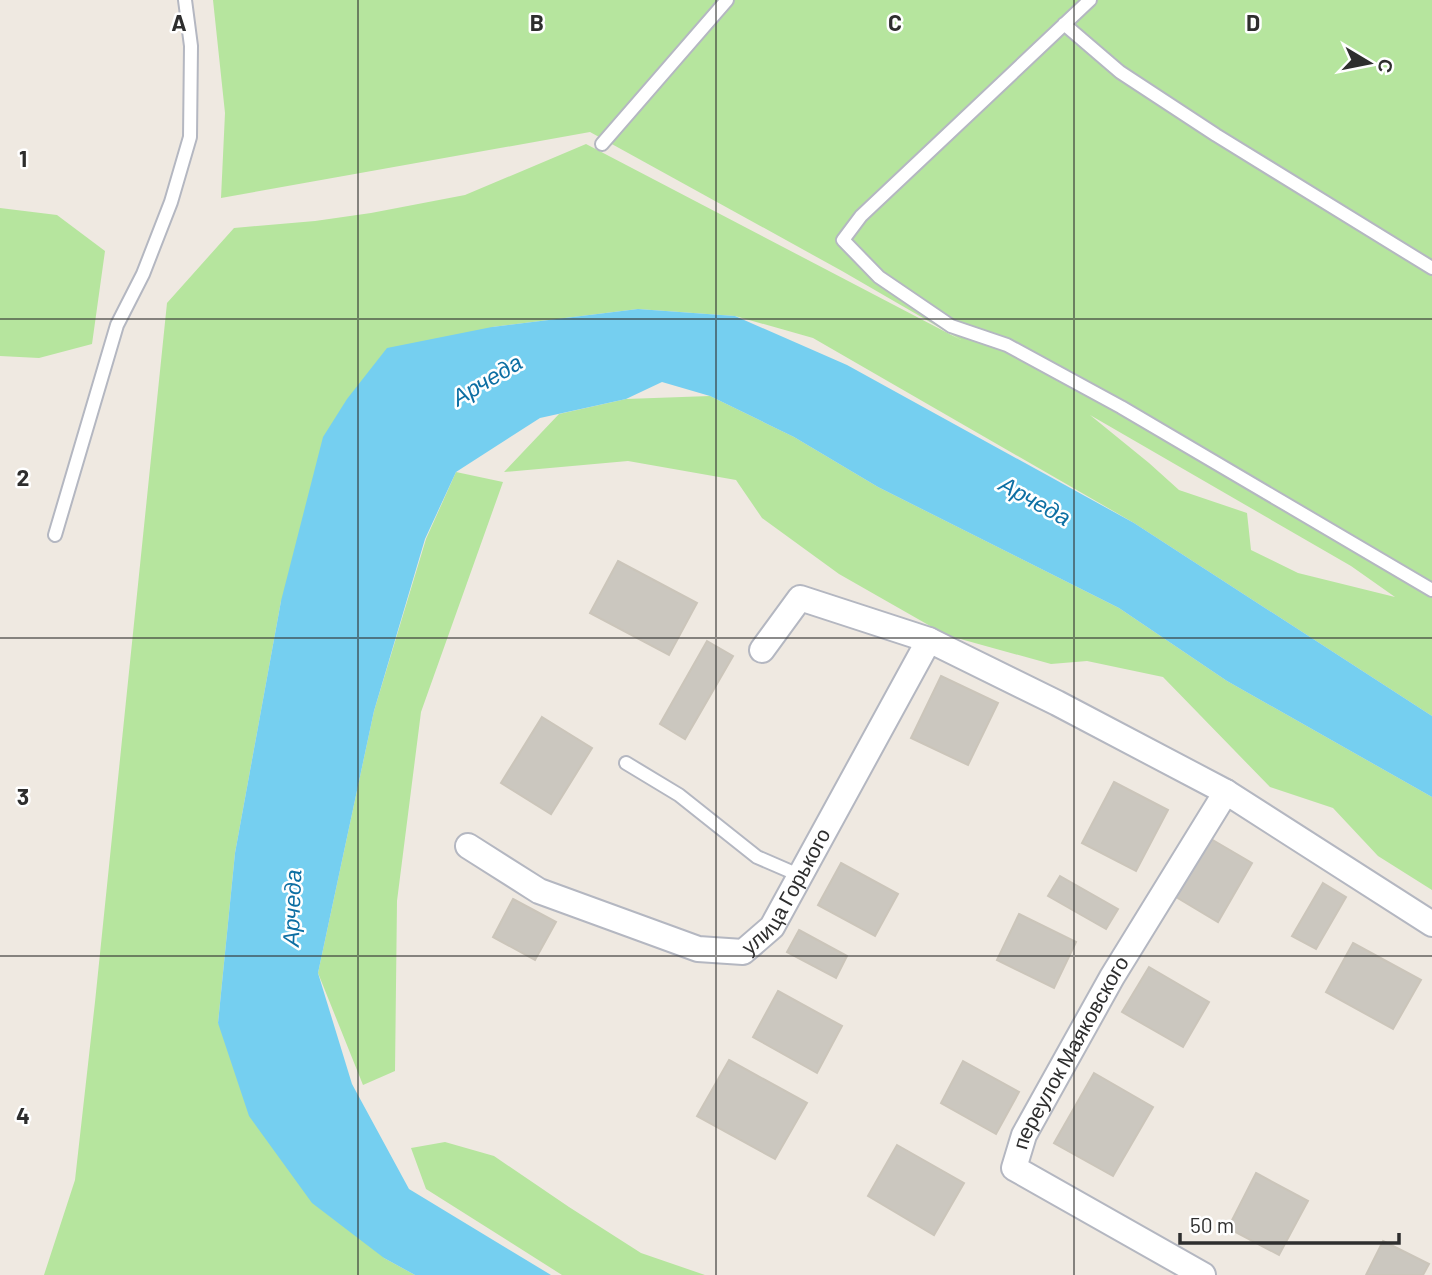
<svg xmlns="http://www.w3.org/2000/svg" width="1432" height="1275" font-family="Barlow,sans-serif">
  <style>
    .green { fill: #b6e59e; fill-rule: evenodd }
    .water { fill: #75cff0 }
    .building { fill: #cbc7bf; stroke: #cbc5ba; stroke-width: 2 }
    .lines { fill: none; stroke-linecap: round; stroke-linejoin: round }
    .lane-casing { stroke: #b4b7c1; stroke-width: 16 }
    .street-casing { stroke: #b4b7c1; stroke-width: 28 }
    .lane { stroke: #fff; stroke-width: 12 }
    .street { stroke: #fff; stroke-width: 24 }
    .grid { fill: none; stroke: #2e2e2e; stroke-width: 2; stroke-opacity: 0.55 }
    .labels { text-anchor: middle; stroke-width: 5; stroke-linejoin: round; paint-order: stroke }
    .street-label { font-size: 21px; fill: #2e2e2e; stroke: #fff }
    .water-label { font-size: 23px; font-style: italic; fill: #0d6fa3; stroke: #fff }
    .grid-label { font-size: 23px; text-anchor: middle; font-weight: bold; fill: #2e2e2e; stroke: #fff; stroke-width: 5; stroke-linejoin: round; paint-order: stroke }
  </style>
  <rect width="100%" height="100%" fill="#efe9e1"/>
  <path class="green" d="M213,0H1432V716L1134,523L813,338L735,316L638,309L492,327L281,601L235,853L218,1023L384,1258L415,1275H44L75,1180L95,1002L167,303L234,228L315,221L371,213L465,195L586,144L961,340L842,271L590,132L221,198L225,113ZM1090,415L1351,566L1395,597L1298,573L1251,550L1247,513L1179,490L1149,463Z
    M0,208L57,215L105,251L92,344L39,358L0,356Z
    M710,396L794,437L878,487L1119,608L1227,681L1432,797V890L1378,856L1333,808L1270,787L1163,677L1087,661L1051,664L946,635L839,574L762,518L736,480L628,461L504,472L559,414L626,399Z
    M456,472L503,482L421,712L397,901L395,1071L363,1085L318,973L374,711L426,539Z
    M445,1142L494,1156L569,1207L641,1253L705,1275H562L426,1189L411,1148Z"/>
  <path class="water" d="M638,309L735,316L847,365L1134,523L1432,716V797L1227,681L1119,608L878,487L794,437L710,396L662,382L626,399L540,418L456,472L425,539L374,711L318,973L352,1084L409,1189L551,1275H415L384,1258L312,1203L249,1116L218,1023L235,853L281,601L323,437L347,399L387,348L492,327Z"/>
  <path class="building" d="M618,561L697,603L669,655L590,613Z
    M707,641L733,656L685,739L660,724Z
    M941,676L998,703L968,765L911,738Z
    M542,717L592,748L551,814L501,783Z
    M1114,782L1168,810L1136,871L1082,843Z
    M1211,839L1252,863L1218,922L1176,897Z
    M841,863L898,894L875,936L818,905Z
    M1060,876L1118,909L1106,929L1048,896Z
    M1323,883L1346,897L1316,949L1292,936Z
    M513,899L556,922L535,960L493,937Z
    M1019,914L1076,942L1054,988L997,960Z
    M799,930L847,956L836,978L787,952Z
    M1353,943L1421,980L1393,1029L1326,992Z
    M1149,967L1209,1002L1183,1047L1122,1012Z
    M778,991L842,1026L817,1073L753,1037Z
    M729,1060L807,1103L775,1159L697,1116Z
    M963,1061L1019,1092L996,1134L941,1103Z
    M1094,1073L1153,1107L1113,1176L1054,1143Z
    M897,1145L964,1183L934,1235L868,1196Z
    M1256,1173L1308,1201L1279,1255L1228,1228Z
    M1383,1241L1429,1264L1423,1275H1366Z"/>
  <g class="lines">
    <g class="lane-casing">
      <path id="lane" d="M1090,0L861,216L843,240L879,277L951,326L1007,345L1121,407L1432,590
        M1064,24L1120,72L1216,135L1432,268
        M602,144L727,0
        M55,535L117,325L143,274L171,202L190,137L191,46L185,0
        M626,763L679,795L757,857L801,876"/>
    </g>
    <g class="street-casing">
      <g id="street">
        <path d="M762,650L800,598L929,640L1057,703L1226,792L1432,924"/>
        <path id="s1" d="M468,846L539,891L698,949L743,952L772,927L929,640"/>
        <path id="s2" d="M1203,1275L1014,1168L1024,1135L1112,977L1226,792"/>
      </g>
    </g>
    <use href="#lane" class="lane"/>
    <use href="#street" class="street"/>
  </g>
  <path class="grid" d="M358,0V1275M716,0V1275M1074,0V1275M0,319H1432M0,638H1432M0,956H1432"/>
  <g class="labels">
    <g class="street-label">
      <text dy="7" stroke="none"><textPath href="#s1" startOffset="374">улица Горького</textPath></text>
      <text dy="7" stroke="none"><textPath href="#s2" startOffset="346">переулок Маяковского</textPath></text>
    </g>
    <g class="water-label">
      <text transform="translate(487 380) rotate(-31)" y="8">Арчеда</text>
      <text transform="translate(1035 501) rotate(29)" y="8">Арчеда</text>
      <text transform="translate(292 908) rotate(-88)" y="8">Арчеда</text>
    </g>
  </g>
  <g class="grid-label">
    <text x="179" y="31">A</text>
    <text x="537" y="31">B</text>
    <text x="895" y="31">C</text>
    <text x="1253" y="31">D</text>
    <text x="23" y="167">1</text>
    <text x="23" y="486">2</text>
    <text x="23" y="805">3</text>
    <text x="23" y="1124">4</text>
  </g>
  <g transform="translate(1369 63) rotate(100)" stroke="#ffffff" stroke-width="5" paint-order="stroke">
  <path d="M0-5L12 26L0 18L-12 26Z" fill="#2e2e2e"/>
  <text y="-10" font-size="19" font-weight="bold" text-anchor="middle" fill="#2e2e2e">С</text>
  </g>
  <path d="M1180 1233v10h219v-10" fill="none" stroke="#2e2e2e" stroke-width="3.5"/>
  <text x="1190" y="1233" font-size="21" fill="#2e2e2e" stroke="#ffffff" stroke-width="5" paint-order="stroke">50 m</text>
</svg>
